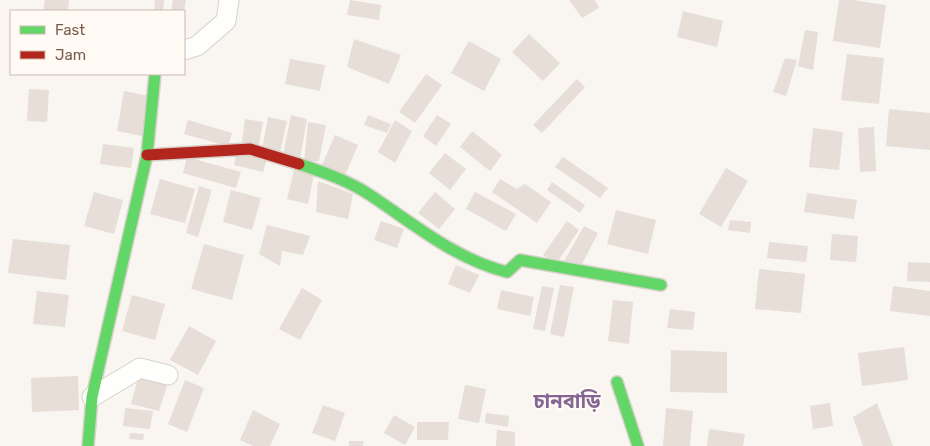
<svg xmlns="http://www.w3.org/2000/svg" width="930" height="446" font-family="Rubik,'Noto Sans Bengali',sans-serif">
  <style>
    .building { fill: #e6ded7 }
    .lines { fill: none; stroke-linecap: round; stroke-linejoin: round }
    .street-casing { stroke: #d7d1cb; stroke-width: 21 }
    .fast-casing { stroke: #d9d2cb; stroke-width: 14 }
    .jam-casing { stroke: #d9d2cb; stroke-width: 14 }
    .street { stroke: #fefefd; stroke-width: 19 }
    .fast { stroke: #63d668; stroke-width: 11 }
    .jam { stroke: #b3261e; stroke-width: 11 }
    .labels { text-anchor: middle; stroke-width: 4.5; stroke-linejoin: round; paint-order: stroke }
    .quarter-label { font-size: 20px; font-weight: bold; fill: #846695; stroke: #fffaf3 }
  </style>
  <rect width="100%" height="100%" fill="#f9f5f0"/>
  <path class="building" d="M45,0H69L68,11H43Z
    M155,0H164L163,11H154Z
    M173,0H186L184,11H171Z
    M350,0L381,5L379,20L347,15Z
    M569,0H595L599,8L582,18Z
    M839,0H852L886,5L880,48L833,41Z
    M683,11L723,21L717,47L677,37Z
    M805,30L818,32L813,70L798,66Z
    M529,34L560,63L543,81L512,52Z
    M354,39L401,55L389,84L347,67Z
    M469,41L501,59L484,91L451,73Z
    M847,54L884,58L879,104L841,100Z
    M785,58L797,60L786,96L773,92Z
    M290,59L325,65L320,91L285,84Z
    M426,74L442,85L415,123L399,112Z
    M577,79L585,87L542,133L533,125Z
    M29,89L49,90L47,122L27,121Z
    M124,91L154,97L147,137L117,131Z
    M889,109L930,113V150L886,146Z
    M291,115L307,119L300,159L283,155Z
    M368,115L391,124L387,133L364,125Z
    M437,115L451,124L436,146L423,136Z
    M268,117L287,121L280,153L262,150Z
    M245,119L263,122L259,145L242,142Z
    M188,120L232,133L228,146L184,134Z
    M395,120L412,131L395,163L378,152Z
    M308,122L326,125L319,161L304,162Z
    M874,127L876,171L860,172L858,128Z
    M813,128L843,132L839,170L809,167Z
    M472,131L502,155L490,171L460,147Z
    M335,135L358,145L345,175L322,165Z
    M103,144L134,148L131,168L100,164Z
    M237,150L267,158L263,172L234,165Z
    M445,153L466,169L450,190L429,173Z
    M187,157L241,172L236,188L183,173Z
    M563,157L608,188L600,198L555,167Z
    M726,168L748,181L721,227L699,214Z
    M294,170L314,174L308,204L287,199Z
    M160,179L195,189L185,223L150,214Z
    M500,179L517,189L525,184L551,202L537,223L492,192Z
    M318,181L353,194L348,219L316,212Z
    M552,182L585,205L580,213L547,190Z
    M199,186L212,190L198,237L186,233Z
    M231,190L261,198L252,230L223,222Z
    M94,192L123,200L114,234L84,226Z
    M435,192L455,209L439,229L418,213Z
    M475,192L516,214L506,231L466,209Z
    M807,193L857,200L854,219L804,212Z
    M616,210L656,220L648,254L607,244Z
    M730,220L751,222L750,233L728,230Z
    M381,221L404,229L397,248L374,240Z
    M567,221L579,230L556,264L543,255Z
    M267,225L310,236L303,255L282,251L280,266L259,254Z
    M584,226L598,233L582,264L563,263Z
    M832,234L858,236L856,262L830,260Z
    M13,239L70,245L66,280L8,273Z
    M769,242L808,246L806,262L767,258Z
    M204,244L244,255L232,300L191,289Z
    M908,262L930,263V282L907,281Z
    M456,265L479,275L470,293L448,284Z
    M759,269L805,274L801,313L755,309Z
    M560,285L574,287L564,337L550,334Z
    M542,286L554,288L545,331L533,329Z
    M893,286L930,291V316L890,311Z
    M302,288L322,300L300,340L279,329Z
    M501,290L534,297L530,316L497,309Z
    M37,291L69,295L65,327L33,324Z
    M132,295L165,304L155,340L122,331Z
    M613,300L633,302L629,344L608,341Z
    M670,309L695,312L693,330L667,328Z
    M189,326L216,341L198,375L170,360Z
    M904,347L908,380L862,386L858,353Z
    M671,350L727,352V393L670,392Z
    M139,374L168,382L159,411L131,404Z
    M78,376L79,410L32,412L31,378Z
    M185,380L204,388L187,432L168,424Z
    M465,385L486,389L479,423L458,419Z
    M830,403L833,426L813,429L810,406Z
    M877,403L893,446H863L853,417Z
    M323,405L345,413L335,441L312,433Z
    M125,408L153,411L150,429L123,426Z
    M666,408L693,411L690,446H663Z
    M253,410L280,424L270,446H253L240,440Z
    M486,413L509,416L508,427L485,423Z
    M394,415L415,427L405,445L384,433Z
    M417,422H449L448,440H417Z
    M709,429L745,434L743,446H707Z
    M497,430L515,432V446H496Z
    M130,433L144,434L143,440L129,439Z
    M349,441H364L363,446H349Z"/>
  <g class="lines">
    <g class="street-casing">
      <path id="street" d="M184,50L197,46L226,21L229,0
        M92,397L140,368L168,375"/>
    </g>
    <g class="fast-casing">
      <path id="fast" d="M299,164C323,172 349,181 370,195C414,224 455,259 507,272L520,260L661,285
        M617,382L638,446
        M88,446L92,397L147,155L155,74"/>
    </g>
    <g class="jam-casing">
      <path id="jam" d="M147,155L250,149L299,164"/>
    </g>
    <use href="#street" class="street"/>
    <use href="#fast" class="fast"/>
    <use href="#jam" class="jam"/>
  </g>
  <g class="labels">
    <g class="quarter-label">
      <text x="567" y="408">চানবাড়ি</text>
    </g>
  </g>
  <rect x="10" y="10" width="175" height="65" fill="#fffaf3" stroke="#cabbb1"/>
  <rect x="20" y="26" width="25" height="8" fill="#63d668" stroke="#cabbb1"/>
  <text x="55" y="35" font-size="15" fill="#7a5c4d">Fast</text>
  <rect x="20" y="51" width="25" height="8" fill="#b3261e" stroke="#cabbb1"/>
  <text x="55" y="60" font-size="15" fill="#7a5c4d">Jam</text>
</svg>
